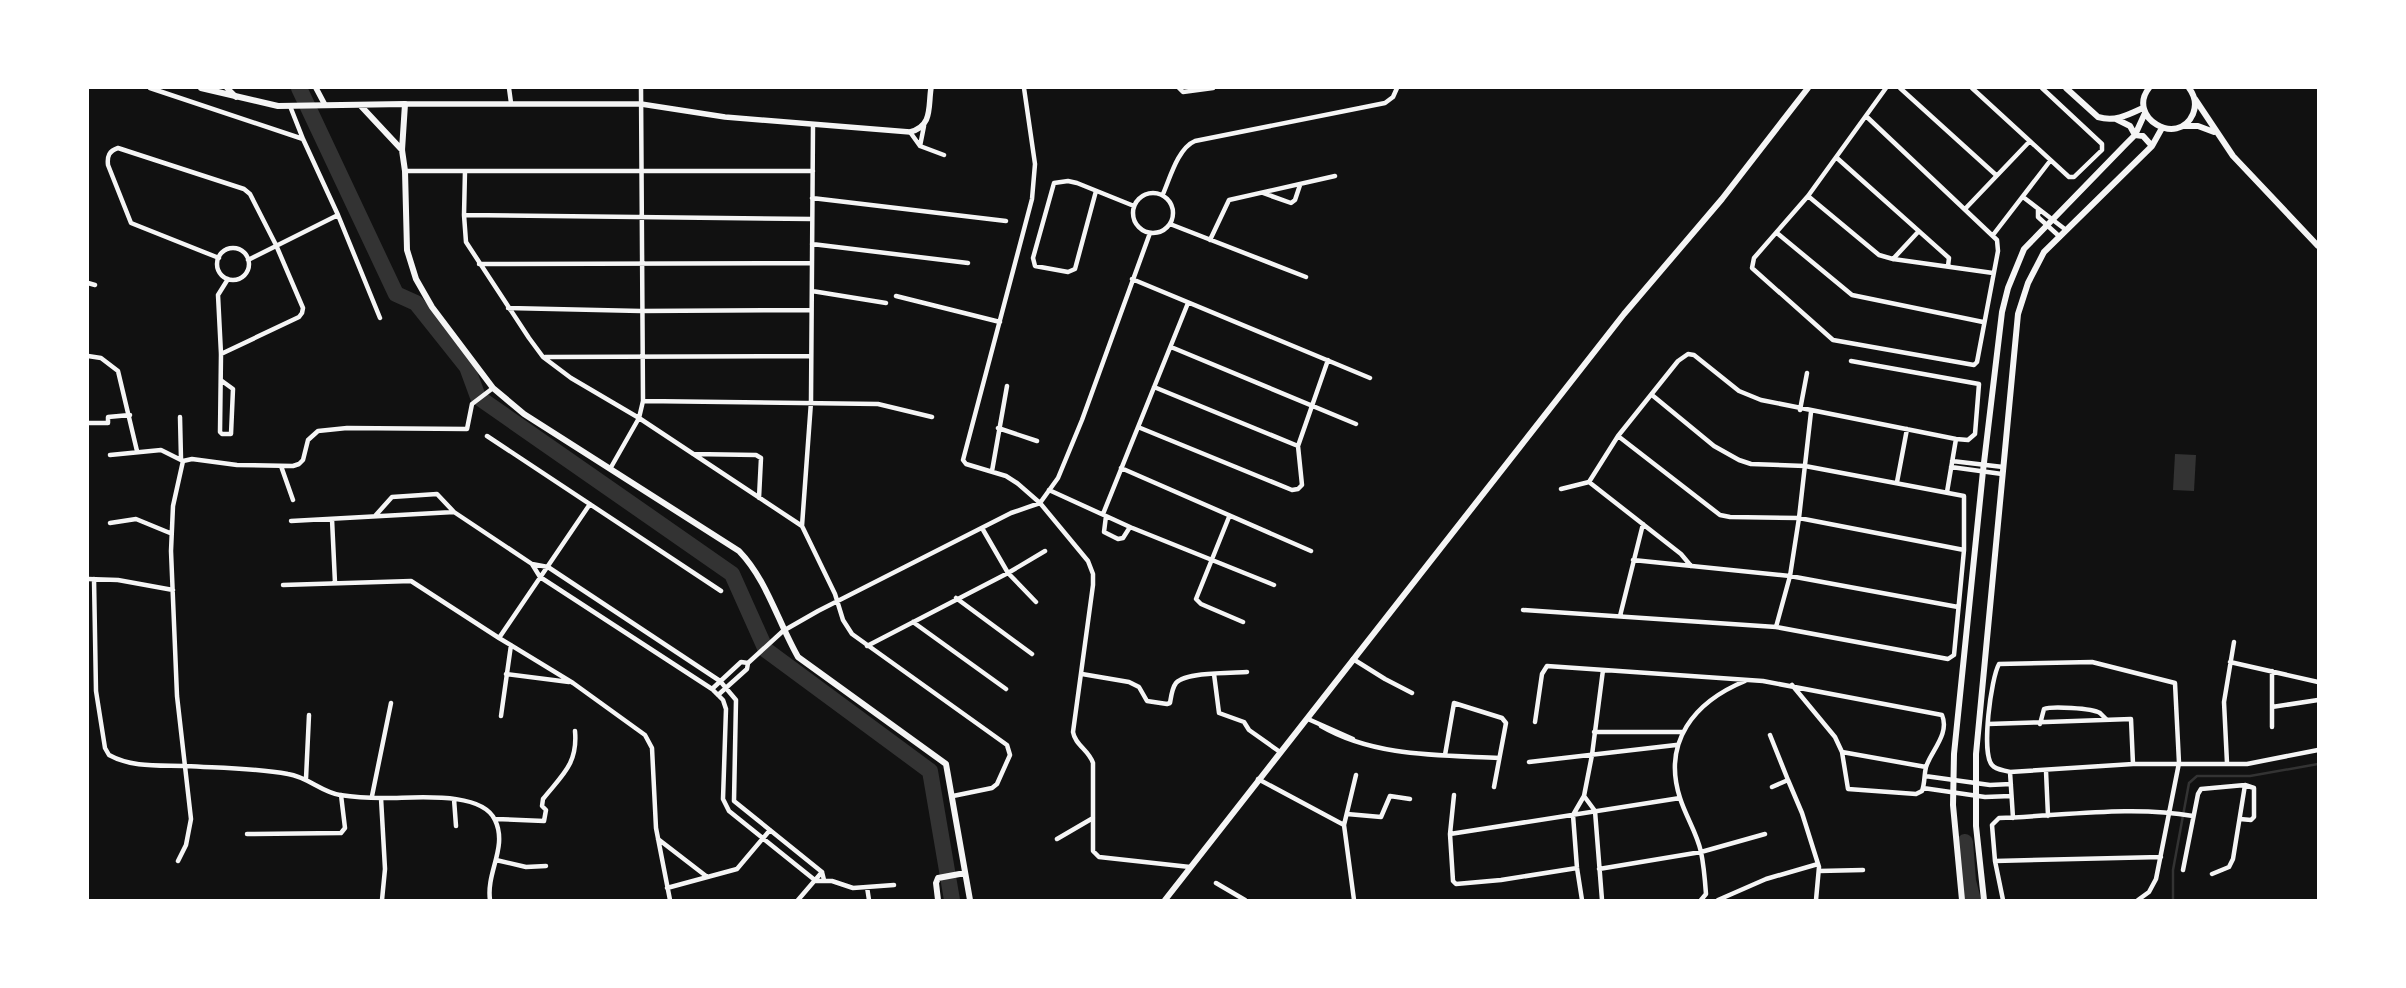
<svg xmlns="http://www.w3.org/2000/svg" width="2406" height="988" font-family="'Times New Roman',serif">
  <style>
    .water { fill: #333 }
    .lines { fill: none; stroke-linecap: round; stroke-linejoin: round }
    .stream { stroke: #333; stroke-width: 2.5 }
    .river { stroke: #333; stroke-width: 16 }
    .minor { stroke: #f5f5f5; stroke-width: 4.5 }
    .tertiary { stroke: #f5f5f5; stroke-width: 5.5 }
    .secondary { stroke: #f5f5f5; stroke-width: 6 }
  </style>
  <rect width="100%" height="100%" fill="#111"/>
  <path class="water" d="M2175,454L2196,455L2194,491L2173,490Z"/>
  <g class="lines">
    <path class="stream" d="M2173,900V870L2189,783L2197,776H2250L2318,764"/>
    <path class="river" d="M299,88L396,294L416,303L467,367L478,397L732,574L766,650L930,771L952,900
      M1965,842L1968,881L1973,900"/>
    <path class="minor" d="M150,88L303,139L338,215L380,318
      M509,88L511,103
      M1024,88L1035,164L1032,199L963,460L966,464L1006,476L1017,483L1040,503L1088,561L1093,574V585L1073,732C1075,745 1089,750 1093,763V851L1099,857L1190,867
      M1179,88L1183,92L1213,88
      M1900,88L1996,175
      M1972,88L2069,177H2074L2102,150V144L2042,88
      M290,106L303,139
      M1867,117L1997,240L1998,251L1977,362L1974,365L1833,340L1752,268L1754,258L1808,196L1886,88
      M813,125L811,402L802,526L835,594L843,620L852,634L1007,745L1010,755L997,784L992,788L953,796
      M910,132L920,146L944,155
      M920,146L924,126
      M1837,158L1949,258L1948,266
      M405,171H813
      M465,171L464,215L466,242L529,338L543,357L571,378L639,418L802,526
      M1096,191L1075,269L1068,272L1035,266L1033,258L1054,183L1068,181L1077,183L1134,206
      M1263,193L1291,203L1295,200L1300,185
      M1133 213a20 20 0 1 1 40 0a20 20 0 1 1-40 0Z
      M1163,194C1170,178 1178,148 1195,141L1385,103L1393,97L1397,88
      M1808,196L1879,255L1893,259L1993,273
      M2023,197L2066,230
      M812,198L1006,221
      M1965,209L2029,142
      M2038,210V217L2060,237
      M464,215L812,219
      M1170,224L1306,277
      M1777,233L1852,295L1983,322
      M1993,235L2050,161
      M1210,240L1229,200L1335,176
      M812,244L968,263
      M217 264a16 16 0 1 1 32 0a16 16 0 1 1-32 0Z
      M219,258L131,223L108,165C107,156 109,151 118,148L244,189L250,194L276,245L303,308L302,313L299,317L221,354
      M1893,259L1918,232
      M248,260L338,215
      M479,264L812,263
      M1132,279L1370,378
      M88,283L95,285
      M812,291L886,303
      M896,296L1000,322
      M508,308L641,311L811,310
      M1171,347L1356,424
      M88,356L101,358L118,371L137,451
      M545,357L811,356
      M222,381L233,389L231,434H222L220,432L221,354L218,295L228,279
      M1154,387L1298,446
      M643,401L878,404L932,417
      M1800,410L1807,373
      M180,417L181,459
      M88,423H108V417L130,415
      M1138,427L1292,490L1298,489L1302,485L1298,446L1328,360
      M998,428L1037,441
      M487,436L721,591
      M1618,436L1720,515L1730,517L1799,518L1964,550
      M693,454L756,455L761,458L759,498
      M110,455L161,450L183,461
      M183,461L192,459L237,465L293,466L299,464L303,460L308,440L318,431L347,428L467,429L472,404L493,388
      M1952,461L2003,467
      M281,466L293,500
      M1951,467L2002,474
      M1121,468L1311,551
      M610,469L639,418L643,401L641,88
      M992,471L1007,386
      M1589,482L1618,436L1678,361L1688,354L1694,355L1739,391L1761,400L1956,439L1968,440L1975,434L1979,384L1851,361
      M1589,482L1681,554L1691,566
      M1897,482L1907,429
      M1561,489L1589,482
      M1049,490L1130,527L1274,585
      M1947,492L1956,439
      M1103,514L1188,303
      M375,516L392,497L437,494L454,512
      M1106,516L1104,532L1118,539L1123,538L1130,527
      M1229,517L1196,599L1201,604L1243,622
      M332,519L335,583
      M291,521L454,512L532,564L548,567L720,681L736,700L734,801L822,872L824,880
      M110,523L136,519L170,533
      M982,528L1008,573L1036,602
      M1633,560L1790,576L1958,607
      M532,564L540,577L712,689L723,700L726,709L723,799L729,811L816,881H832L853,888L894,885
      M88,579L118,580L173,590
      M94,579L96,691L105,748L109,755C132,768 161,765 186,766C220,768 255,768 288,774C308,777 321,792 340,795C353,797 368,798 382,798C408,799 481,789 495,820C508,847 486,872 490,900
      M283,585L411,581L499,638L573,683L645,735L652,748L656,828L670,900
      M956,598L1032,654
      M1523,610L1776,627L1948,659L1954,655L1964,550V496L1805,466L1751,464L1739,460L1714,446L1652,395
      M1620,616L1643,524
      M913,622L1006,689
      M1776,627L1790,576L1799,518L1811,412
      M499,638L590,504
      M867,646L1008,573L1045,551
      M1353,659L1385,679L1412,693
      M2230,662L2318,682
      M506,674L569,682
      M1082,674L1129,682L1139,687L1147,701L1167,704L1170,703C1171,697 1172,688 1176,683C1186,672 1231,673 1247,672
      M1214,674L1219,713L1244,722L1249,730L1280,752
      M712,689L741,662L748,663
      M718,695L747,669L748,663L783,631L818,611L1011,513L1040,503L1058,478L1082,420L1150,233
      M2272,707L2318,700
      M501,716L511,645
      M1308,719L1353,739
      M1535,722L1542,674L1547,666L1763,681L1942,715C1950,734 1931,751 1926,767C1924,775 1925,783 1922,791L1916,794L1848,789L1842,752L1835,737L1792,685
      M1988,724L2131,719L2133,764
      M2040,724L2044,709C2051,706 2092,708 2100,713C2102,715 2104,717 2106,719
      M1321,726C1374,757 1440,755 1499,758
      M2272,727V671
      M1594,732H1683
      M1770,735L1788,780L1772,787
      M1842,752L1926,767
      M1445,755L1454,703L1502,718L1506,723L1494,787
      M1529,762L1676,745
      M2227,763L2224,702L2234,642
      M2046,771L2048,816
      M2010,772L2013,818
      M1925,776L1990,785L2011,784
      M306,779L309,715
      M1258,779L1344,825L1354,900
      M1788,780L1802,813L1819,867L1816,900
      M1923,788L1985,797L2011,796
      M1454,795L1450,834L1453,881L1456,884L1501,880L1577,868
      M372,796L391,703
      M1584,796L1595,811L1602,900
      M381,798L385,869L382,900
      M454,799L456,826
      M1347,814L1381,817L1390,796L1410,799
      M495,819L544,821L546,810L542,806L543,799C562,775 578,764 575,731
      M1344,825L1356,775
      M247,834L341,833L345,828L341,795
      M1450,834L1680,798
      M658,839L706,876
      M1057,839L1093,818
      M496,860L526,867L546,866
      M178,861L186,845L191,819L177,696L171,551L173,506L183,461
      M1995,861L2161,857
      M1599,869L1701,852L1765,834
      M2183,870L2198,794L2201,789L2245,785L2254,788V817L2251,820L2240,819
      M1819,871L1863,870
      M2212,874L2229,867L2233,859L2245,785
      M1216,883L1245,900
      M867,887L869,900
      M667,888L737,869L770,830
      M798,900L822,872
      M1582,900L1577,868L1573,815L1584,796L1592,755L1603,670
      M1701,900L1706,894C1705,880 1704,866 1701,852C1697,833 1686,817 1680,798C1662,742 1694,702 1745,681
      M1718,900L1766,879L1818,864
      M2003,900L1995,861L1992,825L1999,818C2062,816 2132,805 2193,816
      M2138,900L2149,892L2156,879L2179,763L2175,683L2092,662L1999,664C1991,678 1981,753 1992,765C1996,770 2004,770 2010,772L2133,764H2247L2318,750"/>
    <path class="tertiary" d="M227,88L236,97
      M316,88L325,105
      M405,104H641L725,117L910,132C933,126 928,107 931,88"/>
    <path class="secondary" d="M201,88L278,106L405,104L402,150L405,171L407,250L416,279L432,307L493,388L524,414L739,551C767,580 778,622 798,657L946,764L970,900
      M2066,88L2098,117C2115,122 2128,115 2143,108
      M2149,88C2126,117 2178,148 2193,114C2197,104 2195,96 2189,88
      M2195,99L2233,156L2318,246
      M360,105L402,150
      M2116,119L2130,126L2135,135L2143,136L2152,146
      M2183,126H2198L2214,132
      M938,900L936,883L938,878L965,873
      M1165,900L1624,314L1722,199L1808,88
      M1962,900L1953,805L1954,754L1983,471L2002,312L2008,288L2024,249L2126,144L2135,135L2145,113
      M1984,900L1976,826V754L2018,314L2028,283L2044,252L2152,146L2162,128"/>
  </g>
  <rect width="2406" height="988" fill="none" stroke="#ffffff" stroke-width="178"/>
</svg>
